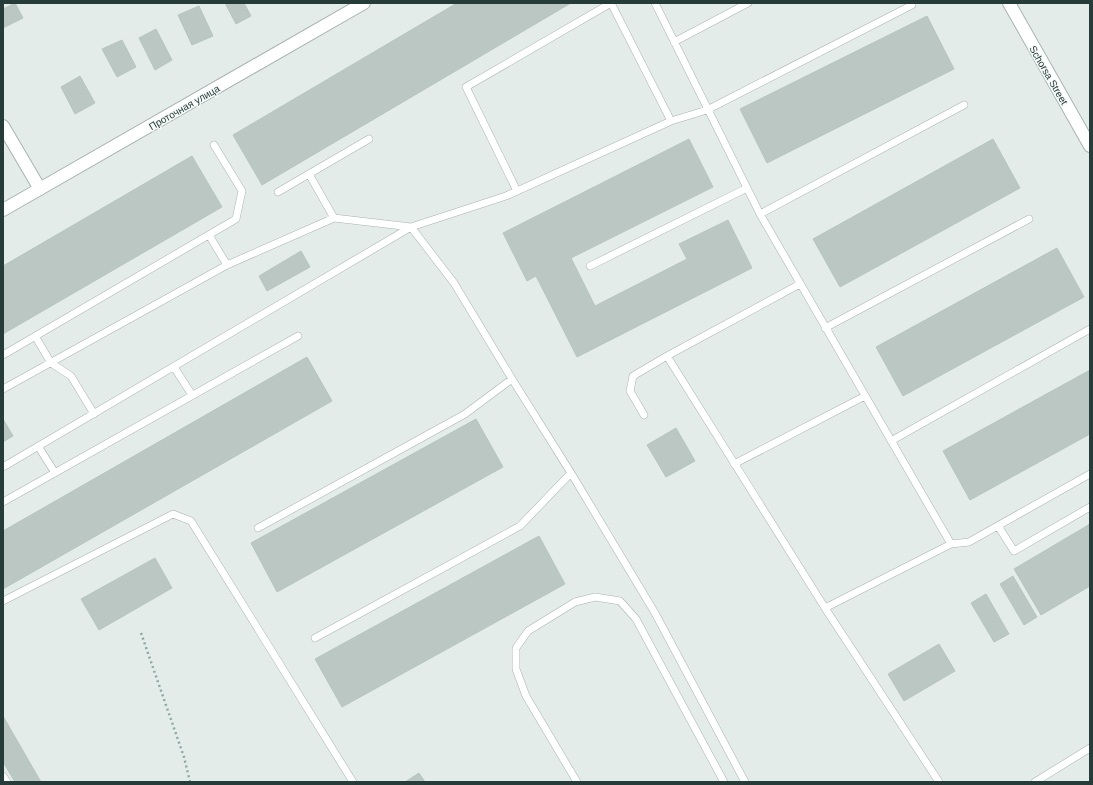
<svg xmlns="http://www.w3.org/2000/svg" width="1093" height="785" font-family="Helvetica,sans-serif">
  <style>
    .building { fill: #bac7c3; stroke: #b7c5c1 }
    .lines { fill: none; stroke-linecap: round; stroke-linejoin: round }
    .service-casing { stroke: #a7b4b1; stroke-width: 8 }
    .minor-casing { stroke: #a7b4b1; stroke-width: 14 }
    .tertiary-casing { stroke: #a7b4b1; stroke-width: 14 }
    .path { stroke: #88aca5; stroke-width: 2.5; stroke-dasharray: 2 3; stroke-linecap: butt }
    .service { stroke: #fff; stroke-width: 7 }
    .minor { stroke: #fff; stroke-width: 12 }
    .tertiary { stroke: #fff; stroke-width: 12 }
    .labels { text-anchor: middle; stroke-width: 3; stroke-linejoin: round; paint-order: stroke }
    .street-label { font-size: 10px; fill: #263c39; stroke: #f5f9f7 }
  </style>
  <rect width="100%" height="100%" fill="#e4ecea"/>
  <path class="building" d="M15,3L23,18L3,28V9Z
    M225,3H244L251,16L236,24Z
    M457,3H571L262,185L233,135Z
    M199,6L213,36L192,45L178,15Z
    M927,16L954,69L767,163L740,109Z
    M156,29L172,60L155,70L139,38Z
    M122,40L136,67L117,77L102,49Z
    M80,76L95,103L75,114L61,87Z
    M689,139L713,187L571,258L595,306L687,259L679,244L728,220L752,268L577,357L536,276L527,281L503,233Z
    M993,139L1020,188L840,287L813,239Z
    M192,156L222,207L3,334V266Z
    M1057,248L1084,297L903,396L876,347Z
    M301,251L310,267L267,291L259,276Z
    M307,357L332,401L3,589V531Z
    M1090,370V434L970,500L943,451Z
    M3,419L13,436L3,442Z
    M476,419L503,467L277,592L251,543Z
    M676,428L695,461L666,477L647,445Z
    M1090,524V586L1041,615L1014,569Z
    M539,536L565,584L342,707L315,659Z
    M155,558L172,588L99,630L81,599Z
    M1013,576L1037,617L1024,625L1000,584Z
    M986,594L1009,634L994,642L971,603Z
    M939,644L955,671L904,701L888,674Z
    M3,716L41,782H15L3,762Z
    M419,773L425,782H405Z"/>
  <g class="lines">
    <g class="service-casing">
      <path id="service" d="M611,3L671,121
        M655,3L760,214L951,544L825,608L939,782
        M674,42L748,3
        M309,174L334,218
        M517,191L466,87L611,3
        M278,192L369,139
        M760,214L964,105
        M209,235L227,265
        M590,266L747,188
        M800,284L667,356L825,608
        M825,328L1029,219
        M35,336L51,363L71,376L94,414
        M3,355L236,219L242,191L214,145
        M174,367L192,395
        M3,389L227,265L334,218L411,227L454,283L512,379L571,473L655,613L745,782
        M644,415L630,391L633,376L667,356
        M891,441L1090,329
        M38,446L55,473
        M734,464L865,396
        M3,467L411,227L506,196L671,121L707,110L912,5L911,3
        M3,502L298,336
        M998,526L1014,551L1090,507
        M258,528L465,414L512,379
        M951,544L969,542L1090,474
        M3,601L173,514L191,521L353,782
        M315,638L520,526L571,473
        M3,776L7,782
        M577,782L526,696L516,669V648L528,631L575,602L595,597L620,601L636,619L724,782
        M1035,782L1090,748"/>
    </g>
    <g class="minor-casing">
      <path id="minor" d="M3,126L40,189"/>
    </g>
    <g class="tertiary-casing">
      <path id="tertiary" d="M1009,3L1090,146
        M3,210L364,3"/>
    </g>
    <path class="path" d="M141,633L184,757L190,782"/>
    <use href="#service" class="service"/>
    <use href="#minor" class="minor"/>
    <use href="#tertiary" class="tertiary"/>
  </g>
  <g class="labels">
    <g class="street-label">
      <text transform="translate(1049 75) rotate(60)" y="4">Schorsa Street</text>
      <text transform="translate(184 107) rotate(-30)" y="4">Проточная улица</text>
    </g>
  </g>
  <rect width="1093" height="785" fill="none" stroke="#263c39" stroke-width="8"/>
</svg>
